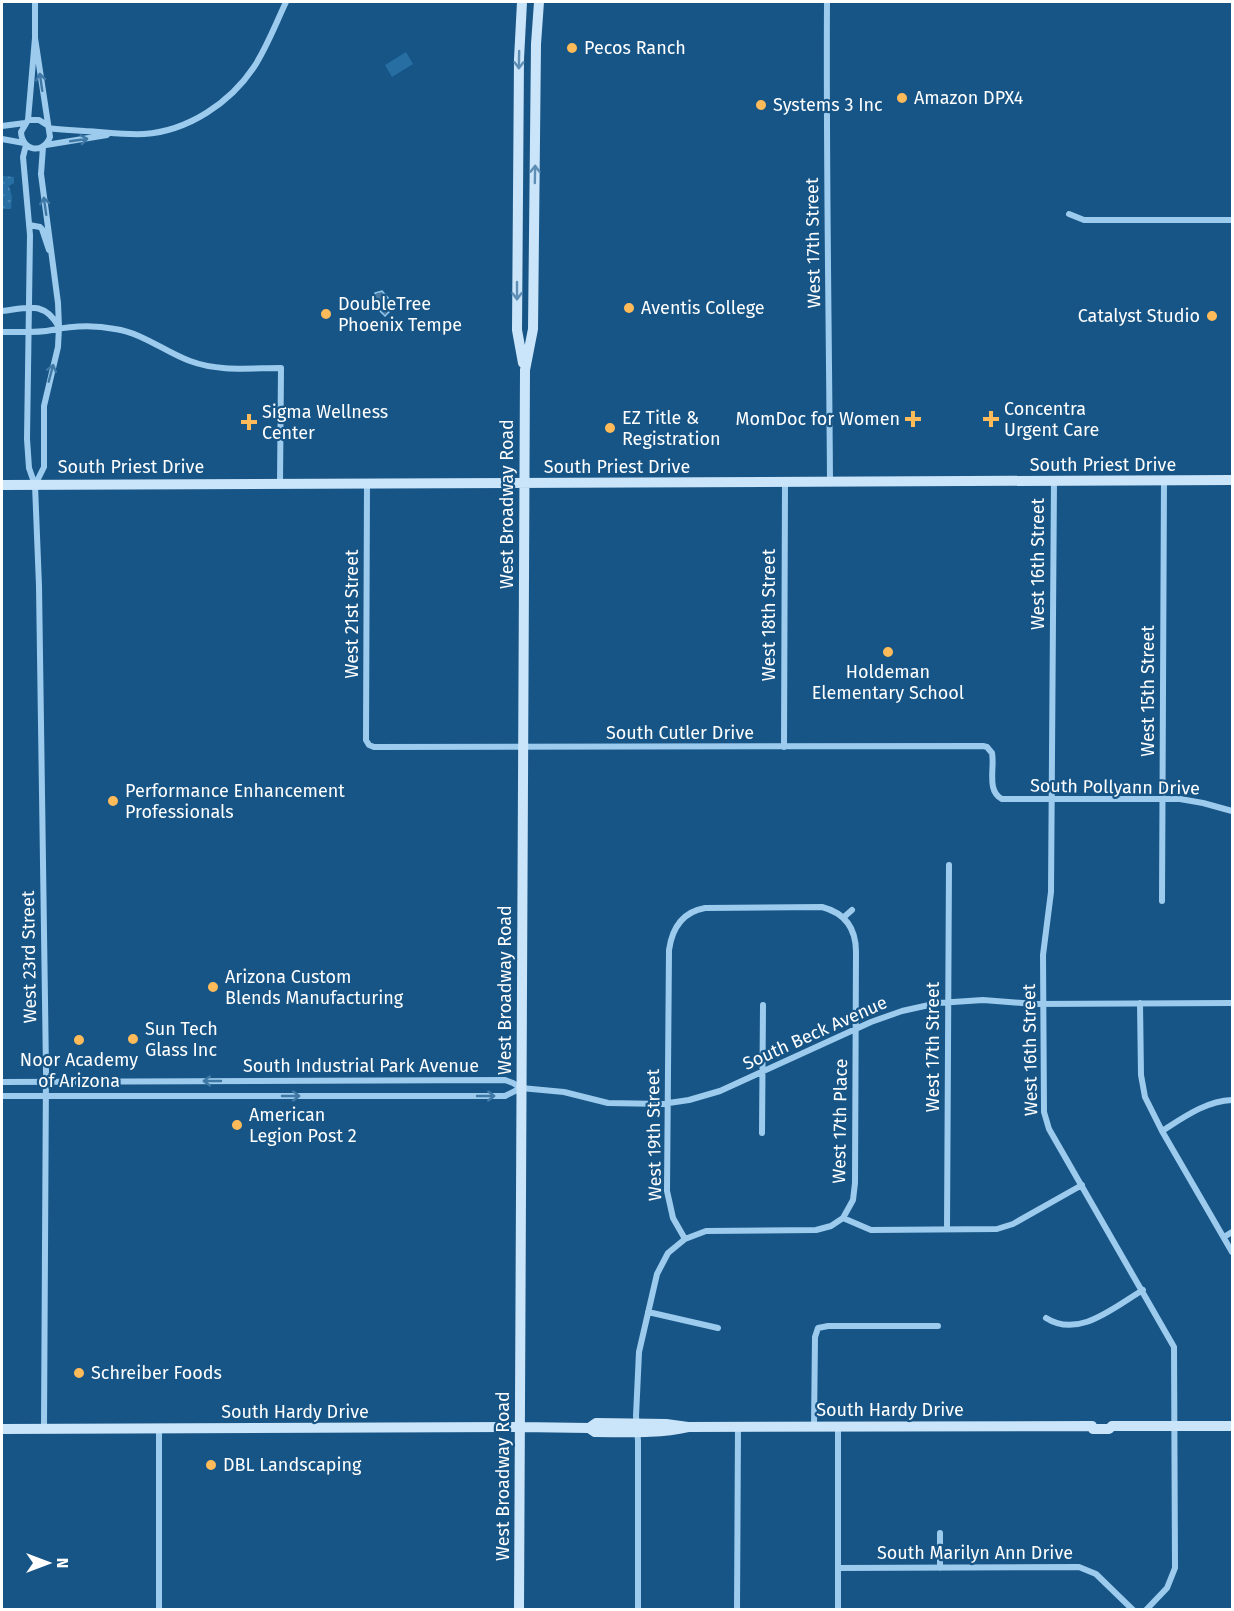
<svg xmlns="http://www.w3.org/2000/svg" width="1234" height="1611" font-family="'Fira Sans',sans-serif">
  <style>
    .grass { fill: url(#grass-dots) }
    .garden { fill: #276ea3 }
    .water { fill: #4c799e; stroke: #8fc8f0; stroke-width: 1.5 }
    .lines { fill: none; stroke-linecap: round; stroke-linejoin: round }
    .street { stroke: #9dcbed; stroke-width: 6 }
    .secondary { stroke: #cae4f9; stroke-width: 10 }
    .oneway { stroke: #5f8eb4 }
    .oneway2 { stroke: #3f78a5 }
    .poi-dot { fill: #ffbb59; stroke: #175586; stroke-width: 2 }
    .labels { text-anchor: middle; stroke-width: 4.5; stroke-linejoin: round; paint-order: stroke }
    .poi-label { font-size: 18px; fill: #fff; stroke: #175586; text-anchor: start }
    .street-label { font-size: 18px; fill: #fff; stroke: #175586 }
  </style>
  <defs>
    <pattern id="grass-dots" width="8" height="8" patternUnits="userSpaceOnUse" patternTransform="scale(1.5)"><rect width="8" height="8" fill="#276ea3"/><path d="M2 2h.1M6 6h.1" fill="none" stroke="#4784b1" stroke-width="1.8" stroke-linecap="round"/></pattern>
  </defs>
  <rect width="100%" height="100%" fill="#175586"/>
  <path class="grass" d="M2,162L3,176L14,177V183L9,186L12,197L11,209H2Z"/>
  <path class="garden" d="M406,52L413,64L392,77L385,65Z"/>
  <path class="water" d="M382,291L390,300V311L385,316L380,311V304L375,300V293Z"/>
  <g class="lines">
    <path class="street" d="M827,2C826,162 829,322 830,482
      M35,38L50,137C43,155 22,151 21,132L28,120H39L47,125
      M28,120L35,38V2
      M2,126L25,123
      M49,128C61,130 73,130 85,131C105,132 124,135 144,134C188,131 230,103 254,67C267,47 276,23 286,2
      M2,139L24,143
      M26,145L23,157L30,235L27,439L29,468L35,485L39,586L46,1070L44,1428
      M46,145L107,135
      M1069,214L1084,220H1232
      M29,225L40,227L42,229L49,250
      M2,311C27,308 44,300 59,327
      M2,332C16,332 38,333 52,330C71,326 95,325 115,329C143,333 165,352 190,361C219,372 251,368 281,368L280,483
      M1054,481L1051,892L1043,955L1044,1112L1049,1129L1174,1347L1175,1568L1167,1588L1146,1610
      M367,483L366,740L369,745L374,747L983,746L987,747L992,753C995,767 986,791 1002,799H1180L1203,803L1232,811
      M35,485L44,467V406L58,347L59,327L58,303L41,174L43,147
      M784,747L785,483
      M1162,901L1164,480
      M844,917L852,910
      M1140,1003L1141,1075L1145,1097L1162,1131L1232,1252
      M2,1082L505,1080L513,1083L521,1088
      M521,1088L564,1092L608,1103L662,1104L689,1100L720,1091L871,1022L902,1011L938,1003L983,1000L1035,1004L1232,1003
      M2,1096H505L521,1088
      M1162,1131C1184,1117 1206,1101 1232,1100
      M762,1133L763,1005
      M947,1229L949,865
      M1224,1237L1232,1232
      M685,1239L673,1218L667,1191L669,950C672,929 682,912 705,908L822,907C845,913 856,928 856,952L855,1183L853,1200L843,1218
      M648,1312L718,1328
      M1046,1318C1079,1339 1114,1307 1143,1290
      M814,1427L815,1337L818,1328L828,1326H938
      M838,1427V1610
      M159,1429V1610
      M940,1533V1568
      M838,1568L1079,1567L1096,1574L1133,1610
      M638,1610V1441L636,1416L639,1352L657,1274L668,1253L685,1239L706,1231L816,1230L831,1226L843,1218L871,1230L997,1229L1013,1224L1082,1185
      M737,1610L738,1427"/>
    <path class="secondary" d="M522,2L519,59L517,330L523,363
      M2,485L1232,480
      M589,1428L596,1423L666,1424L688,1427L1092,1426L1093,1429H1109L1112,1426H1232
      M2,1429L520,1427L589,1428L595,1432C627,1432 657,1434 688,1427
      M519,1610L525,370L533,329L536,44L539,2"/>
  </g>
  <defs><path id="oneway-shaft" d="M-6 0H5M1.5-3L5.5 0L1.5 3" fill="none" stroke-width="1.6" stroke-linecap="round" stroke-linejoin="round" transform="scale(1.5)"/></defs>
  <g class="oneway">
    <use href="#oneway-shaft" transform="translate(519 60) rotate(91)"/>
    <use href="#oneway-shaft" transform="translate(535 174) rotate(-89)"/>
    <use href="#oneway-shaft" transform="translate(517 291) rotate(90)"/>
  </g>
  <g class="oneway2">
    <use href="#oneway-shaft" transform="translate(41 82) rotate(-98)"/>
    <use href="#oneway-shaft" transform="translate(79 140) rotate(-8)"/>
    <use href="#oneway-shaft" transform="translate(45 206) rotate(-98)"/>
    <use href="#oneway-shaft" transform="translate(51 373) rotate(-75)"/>
    <use href="#oneway-shaft" transform="translate(212 1081) rotate(180)"/>
    <use href="#oneway-shaft" transform="translate(291 1096)"/>
    <use href="#oneway-shaft" transform="translate(486 1096)"/>
  </g>
  <g class="poi-dot">
    <circle cx="572" cy="48" r="6"/>
    <circle cx="902" cy="98" r="6"/>
    <circle cx="761" cy="105" r="6"/>
    <circle cx="629" cy="308" r="6"/>
    <circle cx="326" cy="314" r="6"/>
    <circle cx="1212" cy="316" r="6"/>
    <path d="M910 410h6v6h6v6h-6v6h-6v-6h-6v-6h6z"/>
    <path d="M988 410h6v6h6v6h-6v6h-6v-6h-6v-6h6z"/>
    <path d="M246 413h6v6h6v6h-6v6h-6v-6h-6v-6h6z"/>
    <circle cx="610" cy="428" r="6"/>
    <circle cx="888" cy="652" r="6"/>
    <circle cx="113" cy="801" r="6"/>
    <circle cx="213" cy="987" r="6"/>
    <circle cx="133" cy="1039" r="6"/>
    <circle cx="79" cy="1040" r="6"/>
    <circle cx="237" cy="1125" r="6"/>
    <circle cx="79" cy="1373" r="6"/>
    <circle cx="211" cy="1465" r="6"/>
  </g>
  <g class="labels">
    <g class="poi-label">
      <text x="584" y="54">Pecos Ranch</text>
      <text x="914" y="104">Amazon DPX4</text>
      <text x="773" y="111">Systems 3 Inc</text>
      <text x="338" y="310">DoubleTree<tspan x="338" dy="21">Phoenix Tempe</tspan></text>
      <text x="641" y="314">Aventis College</text>
      <text x="1200" y="322" text-anchor="end">Catalyst Studio</text>
      <text x="1004" y="415">Concentra<tspan x="1004" dy="21">Urgent Care</tspan></text>
      <text x="262" y="418">Sigma Wellness<tspan x="262" dy="21">Center</tspan></text>
      <text x="622" y="424">EZ Title &amp;<tspan x="622" dy="21">Registration</tspan></text>
      <text x="900" y="425" text-anchor="end">MomDoc for Women</text>
      <text x="888" y="678" text-anchor="middle">Holdeman<tspan x="888" dy="21">Elementary School</tspan></text>
      <text x="125" y="797">Performance Enhancement<tspan x="125" dy="21">Professionals</tspan></text>
      <text x="225" y="983">Arizona Custom<tspan x="225" dy="21">Blends Manufacturing</tspan></text>
      <text x="145" y="1035">Sun Tech<tspan x="145" dy="21">Glass Inc</tspan></text>
      <text x="79" y="1066" text-anchor="middle">Noor Academy<tspan x="79" dy="21">of Arizona</tspan></text>
      <text x="249" y="1121">American<tspan x="249" dy="21">Legion Post 2</tspan></text>
      <text x="91" y="1379">Schreiber Foods</text>
      <text x="223" y="1471">DBL Landscaping</text>
    </g>
    <g class="street-label">
      <text transform="translate(813 243) rotate(-91)" y="6">West 17th Street</text>
      <text x="1103" y="471">South Priest Drive</text>
      <text x="131" y="473">South Priest Drive</text>
      <text x="617" y="473">South Priest Drive</text>
      <text transform="translate(507 504) rotate(-90)" y="6">West Broadway Road</text>
      <text transform="translate(1038 564) rotate(-90)" y="6">West 16th Street</text>
      <text transform="translate(352 614) rotate(-90)" y="6">West 21st Street</text>
      <text transform="translate(769 615) rotate(-90)" y="6">West 18th Street</text>
      <text transform="translate(1148 691) rotate(-90)" y="6">West 15th Street</text>
      <text x="680" y="739">South Cutler Drive</text>
      <text transform="translate(1115 787) rotate(1)" y="6">South Pollyann Drive</text>
      <text transform="translate(29 957) rotate(-91)" y="6">West 23rd Street</text>
      <text transform="translate(505 990) rotate(-90)" y="6">West Broadway Road</text>
      <text transform="translate(815 1033) rotate(-24)" y="6">South Beck Avenue</text>
      <text transform="translate(933 1047) rotate(-90)" y="6">West 17th Street</text>
      <text transform="translate(1030 1050) rotate(-91)" y="6">West 16th Street</text>
      <text x="361" y="1072">South Industrial Park Avenue</text>
      <text transform="translate(840 1121) rotate(-89)" y="6">West 17th Place</text>
      <text transform="translate(654 1135) rotate(-91)" y="6">West 19th Street</text>
      <text x="890" y="1416">South Hardy Drive</text>
      <text x="295" y="1418">South Hardy Drive</text>
      <text transform="translate(503 1476) rotate(-90)" y="6">West Broadway Road</text>
      <text x="975" y="1559">South Marilyn Ann Drive</text>
    </g>
  </g>
  <rect width="1234" height="1611" fill="none" stroke="#ffffff" stroke-width="6"/>
  <g transform="translate(48 1563) rotate(90)" stroke="#175586" stroke-width="4.5" paint-order="stroke">
  <path d="M0-4.5L10 22L0 15L-10 22Z" fill="#ffffff"/>
  <text y="-9" font-size="16" font-weight="bold" text-anchor="middle" fill="#ffffff">N</text>
  </g>
</svg>
